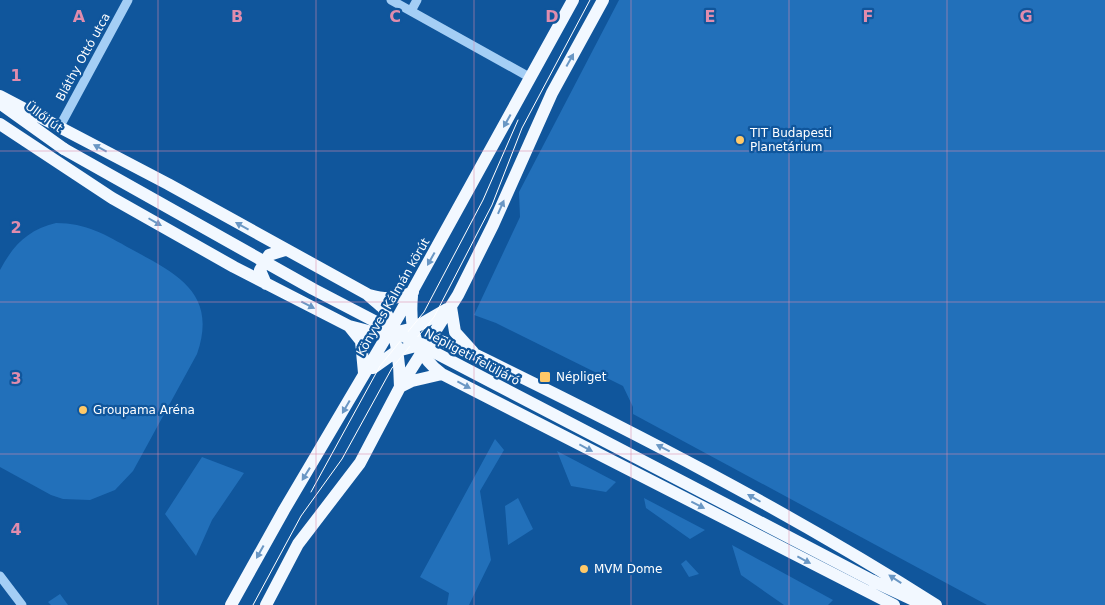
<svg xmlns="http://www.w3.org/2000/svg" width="1105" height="605" font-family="'DejaVu Sans',sans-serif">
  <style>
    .green { fill: #2270ba }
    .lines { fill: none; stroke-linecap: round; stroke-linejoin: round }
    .minor { stroke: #a4cef5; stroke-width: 9 }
    .major { stroke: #f2f8ff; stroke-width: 12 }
    .tram { stroke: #fff; stroke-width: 1 }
    .major-bridge { stroke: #f2f8ff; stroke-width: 12 }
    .oneway { fill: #6a97c4 }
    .grid { fill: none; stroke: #e08cad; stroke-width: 1; stroke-opacity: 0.55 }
    .poi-dot { fill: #ffc968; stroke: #10569c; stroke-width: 2 }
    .labels { text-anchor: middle; stroke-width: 4.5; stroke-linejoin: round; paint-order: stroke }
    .street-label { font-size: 12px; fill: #fff; stroke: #10569c }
    .poi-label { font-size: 12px; fill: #fff; stroke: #10569c; text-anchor: start }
    .grid-label { font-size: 16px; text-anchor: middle; font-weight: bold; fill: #e08cad; stroke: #10569c; stroke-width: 4.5; stroke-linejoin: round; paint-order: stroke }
  </style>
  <rect width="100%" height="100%" fill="#10569c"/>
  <path class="green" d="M619,0H1105V605H987L633,414V407L623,386L496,323L474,315L520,217L519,192Z
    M56,223C86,223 106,235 131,249C177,274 218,293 197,354L133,471L115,490L90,500L63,499L51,495L0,467V270C14,244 28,230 56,223Z
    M495,439L504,450L480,491L491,560L469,605H447L449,593L420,577Z
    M557,451L616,482L606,492L571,486Z
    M202,457L244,473L212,520L196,556L165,514Z
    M518,498L533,529L508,545L505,506Z
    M644,498L705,530L690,539L646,508Z
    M732,545L833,600L828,605H784L741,575Z
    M686,560L699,574L689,577L681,564Z
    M60,594L68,605H51L48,602Z"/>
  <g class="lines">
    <path class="minor" d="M391,0L531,78
      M411,11L417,0
      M60,126L128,0
      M0,576L22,605"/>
    <path class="major" d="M0,96L168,184L367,294C372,299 378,303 382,307C396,324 400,366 400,387
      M1,104L64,149
      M0,124L112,198L234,267L349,326L376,333H393L414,328L447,309
      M266,284L260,270L269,255L285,250
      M369,295C387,300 397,299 413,292
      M412,296C409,328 416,355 442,374L894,605
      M451,307L455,332L473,352
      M349,326L361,341L364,373
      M373,368L397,351L435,341H441L474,354C632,431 788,511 936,605
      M400,387L412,381L442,374
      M873,581L922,604
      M231,605L284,510L398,317L573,0
      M266,605L298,544L360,463L400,387L458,295L493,225L552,93L603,0"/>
    <path class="tram" d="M311,492L380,366L424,312L483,200L518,120
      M253,605L301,516L342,459L392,368L434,317L492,205L522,128L590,0"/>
    <path class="major-bridge" d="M64,149L313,289L873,581"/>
  </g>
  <defs><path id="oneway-solid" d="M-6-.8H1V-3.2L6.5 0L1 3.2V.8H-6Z" transform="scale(1.25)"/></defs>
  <g class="oneway">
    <use href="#oneway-solid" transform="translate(570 60) rotate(-61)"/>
    <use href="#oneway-solid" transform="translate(507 121) rotate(119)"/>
    <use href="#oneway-solid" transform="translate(100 148) rotate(-152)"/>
    <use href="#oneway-solid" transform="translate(501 207) rotate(-66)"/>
    <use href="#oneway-solid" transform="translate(155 222) rotate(30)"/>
    <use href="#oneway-solid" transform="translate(242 226) rotate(-151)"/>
    <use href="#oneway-solid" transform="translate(431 259) rotate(119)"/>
    <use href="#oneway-solid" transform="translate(308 305) rotate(27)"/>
    <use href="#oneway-solid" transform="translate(464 385) rotate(28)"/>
    <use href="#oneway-solid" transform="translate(346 407) rotate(120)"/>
    <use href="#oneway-solid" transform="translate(586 448) rotate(28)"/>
    <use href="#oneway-solid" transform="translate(663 448) rotate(-153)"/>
    <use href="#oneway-solid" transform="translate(306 474) rotate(122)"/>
    <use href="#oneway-solid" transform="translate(754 498) rotate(-150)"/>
    <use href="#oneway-solid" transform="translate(698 505) rotate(27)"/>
    <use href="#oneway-solid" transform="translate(260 552) rotate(119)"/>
    <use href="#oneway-solid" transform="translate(804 560) rotate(28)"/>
    <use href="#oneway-solid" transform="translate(895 579) rotate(-147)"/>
  </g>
  <path class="grid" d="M158,0V605M316,0V605M474,0V605M631,0V605M789,0V605M947,0V605M0,151H1105M0,302H1105M0,454H1105"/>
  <g class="poi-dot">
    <circle cx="740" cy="140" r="5"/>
    <rect x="539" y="371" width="12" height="12" rx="2.5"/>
    <circle cx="83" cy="410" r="5"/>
    <circle cx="584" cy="569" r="5"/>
  </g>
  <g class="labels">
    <g class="street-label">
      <text transform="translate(83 57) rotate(-61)" y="4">Bláthy Ottó utca</text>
      <text transform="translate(44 117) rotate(36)" y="4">Üllői út</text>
      <text transform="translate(393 297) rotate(-60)" y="4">Könyves Kálmán körút</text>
      <text transform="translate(472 357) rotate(28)" y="4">Népligeti felüljáró</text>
    </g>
    <g class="poi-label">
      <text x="750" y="137">TIT Budapesti<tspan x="750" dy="14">Planetárium</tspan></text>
      <text x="556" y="381">Népliget</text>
      <text x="93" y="414">Groupama Aréna</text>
      <text x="594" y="573">MVM Dome</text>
    </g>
  </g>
  <g class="grid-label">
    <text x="79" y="22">A</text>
    <text x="237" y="22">B</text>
    <text x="395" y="22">C</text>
    <text x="552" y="22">D</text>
    <text x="710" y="22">E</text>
    <text x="868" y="22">F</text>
    <text x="1026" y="22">G</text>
    <text x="16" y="81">1</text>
    <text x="16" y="233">2</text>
    <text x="16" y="384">3</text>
    <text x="16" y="535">4</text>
  </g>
</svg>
